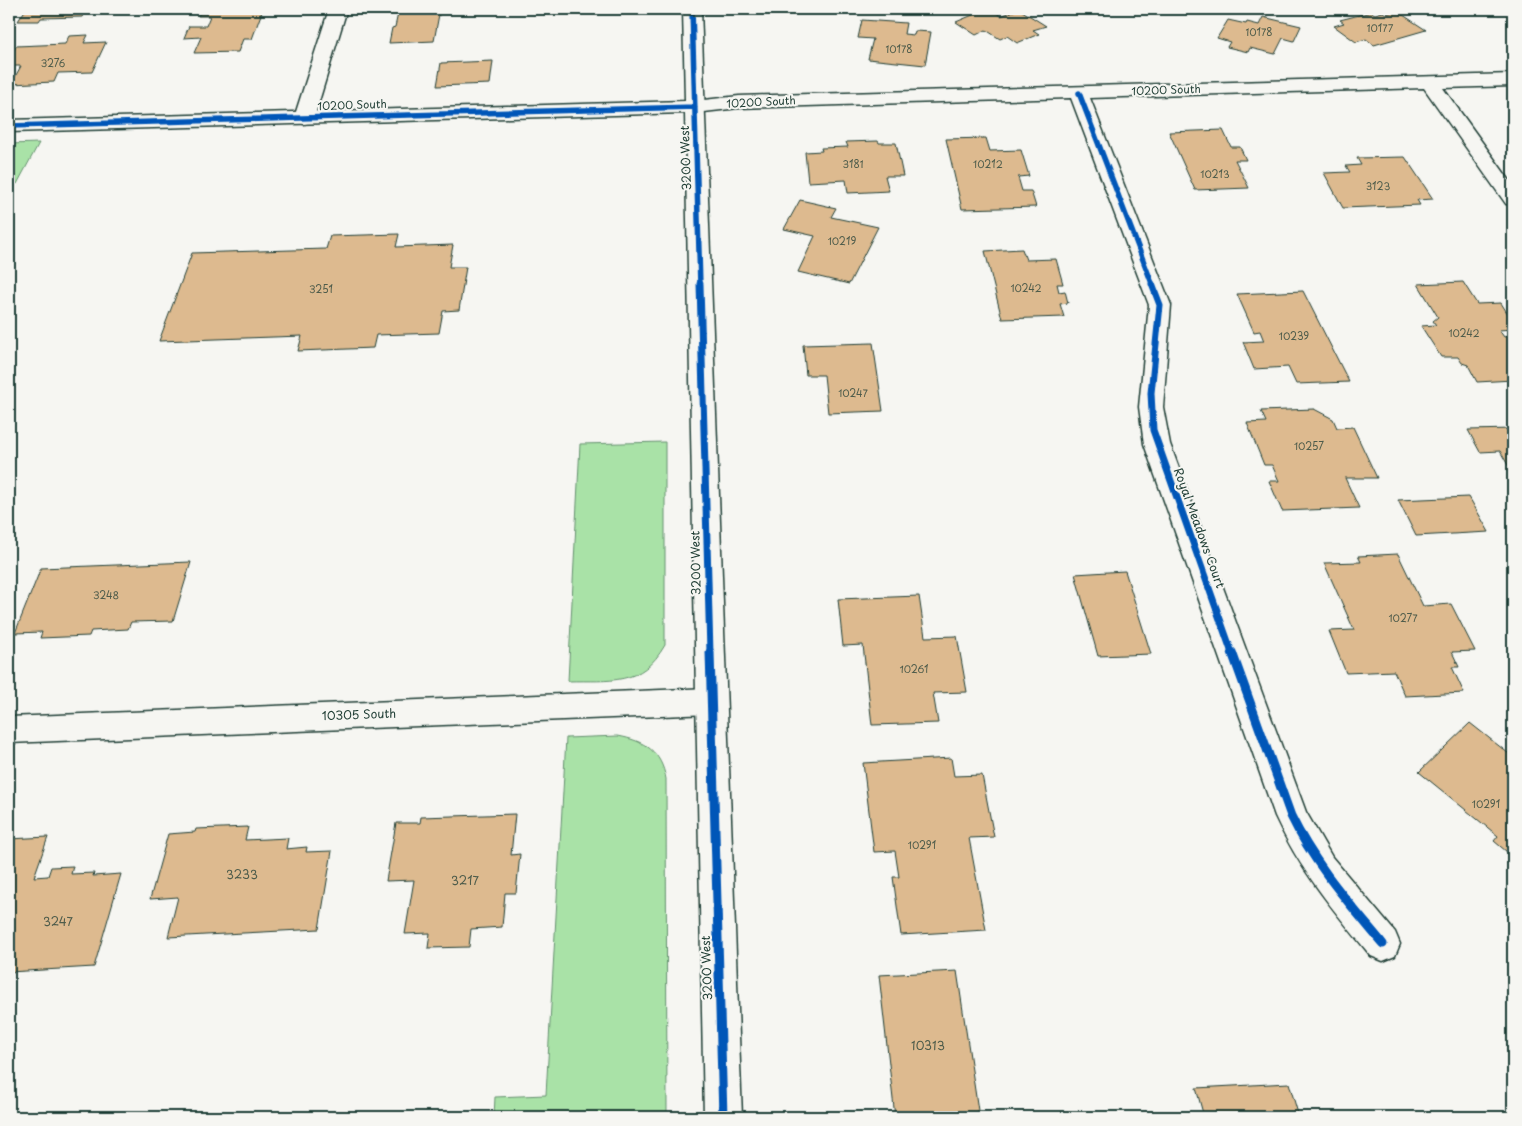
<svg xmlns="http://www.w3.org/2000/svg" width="1522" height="1126" font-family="'Playpen Sans',sans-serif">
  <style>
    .green { fill: #a9e2a7; stroke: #64906e }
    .building { fill: #ddba8f; stroke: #1f3d34 }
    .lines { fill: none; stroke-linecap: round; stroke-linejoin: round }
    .minor-casing { stroke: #1f3d34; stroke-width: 3 }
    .tertiary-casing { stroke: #1f3d34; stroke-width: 3 }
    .minor { fill: #f6f6f2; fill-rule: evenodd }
    .tertiary { fill: #f6f6f2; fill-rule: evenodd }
    .cycleway-far2-casing { stroke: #f6f6f2; stroke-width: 8 }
    .cycleway-far1-casing { stroke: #f6f6f2; stroke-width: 10 }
    .cycleway-casing { stroke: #f6f6f2; stroke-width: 12 }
    .cycleway-far2 { stroke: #0057b8; stroke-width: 5.5 }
    .cycleway-far1 { stroke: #0057b8; stroke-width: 7 }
    .cycleway { stroke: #0057b8; stroke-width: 9 }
    .labels { text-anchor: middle; stroke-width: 4; stroke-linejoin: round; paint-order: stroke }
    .number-label { font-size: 10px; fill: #4e5c4b }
    .far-street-label { font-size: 11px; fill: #1f3d34; stroke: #f6f6f2 }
    .street-label { font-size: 12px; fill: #1f3d34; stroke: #f6f6f2 }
    .near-number-label { font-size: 12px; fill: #4e5c4b }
  </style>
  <rect width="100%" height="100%" fill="#f6f6f2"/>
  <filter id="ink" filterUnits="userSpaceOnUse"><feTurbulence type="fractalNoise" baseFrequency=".02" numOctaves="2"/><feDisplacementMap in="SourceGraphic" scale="10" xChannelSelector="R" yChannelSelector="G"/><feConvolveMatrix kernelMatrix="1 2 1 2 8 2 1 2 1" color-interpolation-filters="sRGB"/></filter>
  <g filter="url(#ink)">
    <path class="green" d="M39,143L17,184H9V144Z
      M665,442V645C641,687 610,680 568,681L580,444Z
      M618,736C645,741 661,751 666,779L667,1117H494L495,1097L546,1095L566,738Z"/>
    <path class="building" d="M26,9H87L82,17L41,18L39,21H18Z
      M202,9H263L252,39H243L238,52L194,53L201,37L184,38L189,26H206L210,16H198Z
      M397,9H440L434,41L389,43L392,28L395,27L399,9Z
      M987,9H990L1001,16L1019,9L1046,26L1033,30L1039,34L1017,43L1007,36L1000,39L986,30L976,35L956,22Z
      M1397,11L1426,30L1374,45L1366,39L1356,42L1334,26L1344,23L1340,20L1371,12L1375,14L1383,12L1386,14Z
      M1263,17L1301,26L1294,41L1283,38L1275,54L1250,48L1248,52L1227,47L1230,42L1217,38L1228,20L1246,24L1247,22L1259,25Z
      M862,20L906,23L904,34L914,35L915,31L931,32L925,65L868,59L873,39L858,38Z
      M88,35L84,43L106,42L92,72L58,73L54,82L11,84L21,66H9V60L16,46L65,44L69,36Z
      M493,61L490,84L437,86L441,63Z
      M1223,130L1231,147H1240L1246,160H1235L1249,188L1195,190L1169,132Z
      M986,138L990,151L1021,150L1029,176L1018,177L1022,191H1031L1036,207L962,209L946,139Z
      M878,141L879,143H896L903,176H885L889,191L848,193L846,180L808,182L805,152L822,151L821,148L848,147L846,142Z
      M1405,157L1433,199L1417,200L1420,205L1343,208L1324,173L1350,172L1346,166L1361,165L1357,158Z
      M800,200L836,208L831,217L878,227L849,284L798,272L815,236L784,229Z
      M399,234L396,247L453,245L449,267H466L459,310L443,311L439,333L376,335L373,348L298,351L302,336L159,341L192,253L326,249L330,236Z
      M1022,249L1026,260L1056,259L1063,284H1057L1059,292L1065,291L1068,303L1060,304L1064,317L1002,319L985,251Z
      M1463,282L1477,304L1501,303L1513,322V329L1499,330L1504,337L1510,336L1513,341V380L1477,382L1468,365L1462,363L1458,357H1441L1421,326L1436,325L1433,321L1438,317L1418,284Z
      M1303,291L1349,382L1296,384L1288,367L1254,369L1243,342L1264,341L1260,331L1254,332L1237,294Z
      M873,343L883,411L828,413L824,375H806L803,345Z
      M1314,409L1333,419L1337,428L1353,427L1377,478H1345L1359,508L1282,511L1269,481H1279L1272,465H1264L1247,423L1266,422L1261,411Z
      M1513,429V474L1500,451L1480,452L1468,430Z
      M1469,497L1489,532L1416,536L1398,500Z
      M1398,554L1423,606L1451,604L1475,651L1452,652L1459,667H1452L1464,693L1405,696L1394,671L1346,673L1329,631L1354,630L1324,563L1361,562L1358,556Z
      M191,562L173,621L131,622L128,629L91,631L89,636L40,638L42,632L15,633L41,568Z
      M1125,571L1151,654L1098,656L1075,574Z
      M919,596L925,637L957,636L967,692L933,693L938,723L872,725L863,645L843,646L838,599Z
      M1470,723L1513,757V857L1494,841L1498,836L1419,772Z
      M951,758L954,776L982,775L994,837L969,838L986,930L901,935L893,877H899L895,851L874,852L863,763Z
      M515,814L511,855L520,854L516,893H505L502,927L471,929L469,947L428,948L430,933L405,934L414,880L386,881L396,823H420L421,817Z
      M248,827L245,840L288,838L286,849L307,847L306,852L332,851L319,929L168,937L178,897L150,899L168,834L195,832L196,829Z
      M48,837L34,877L48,876L51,867L73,866L71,874L94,873L93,876L121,874L94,967L9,972V839Z
      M957,971L979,1117H895L879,975Z
      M1289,1083L1299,1117H1204L1196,1088Z"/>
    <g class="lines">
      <g class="minor-casing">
        <path id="minor" d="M329,9H347L314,118L311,122L304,124L297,122L294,118Z
          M1513,74V86L1443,88L1513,185V205L1506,204L1424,88L1090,98L1171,305L1163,407L1170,444L1306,812L1332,857L1395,932L1400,944L1395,956L1383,961L1371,956C1334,911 1299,869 1275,816L1144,444L1139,407L1149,305L1071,98L739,108L695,113L688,111L685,107L688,103L695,101L739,96Z
          M710,688L721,692L725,701L721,710L710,714L9,743V717Z"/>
      </g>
      <g class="tertiary-casing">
        <path id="tertiary" d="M683,9H701L742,1117H704L685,113L9,132V120L685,101Z"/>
      </g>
      <use href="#minor" class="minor"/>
      <use href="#tertiary" class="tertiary"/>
      <g class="cycleway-far2-casing">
        <path id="cycleway-far2" d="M692,9L700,286
          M1079,93L1153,286
          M9,126L695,107"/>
      </g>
      <g class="cycleway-far1-casing">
        <path id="cycleway-far1" d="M700,284L710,653
          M1152,284L1160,305L1151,393L1153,430L1232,653"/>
      </g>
      <g class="cycleway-casing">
        <path id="cycleway" d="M710,652L723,1117
          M1232,652L1291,816C1314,864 1349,903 1383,944"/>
      </g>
      <use href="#cycleway-far2" class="cycleway-far2"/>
      <use href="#cycleway-far1" class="cycleway-far1"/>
      <use href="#cycleway" class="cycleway"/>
    </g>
  </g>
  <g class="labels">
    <g class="number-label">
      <text x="1380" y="32">10177</text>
      <text x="1259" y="36">10178</text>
      <text x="899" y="53">10178</text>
      <text x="53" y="67">3276</text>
      <text x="853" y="168">3181</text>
      <text x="988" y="168">10212</text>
      <text x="1215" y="178">10213</text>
      <text x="1378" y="190">3123</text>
      <text x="842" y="245">10219</text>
      <text x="1026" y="292">10242</text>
      <text x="321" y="293">3251</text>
      <text x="1464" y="337">10242</text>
      <text x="1294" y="340">10239</text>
      <text x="853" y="397">10247</text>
      <text x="1309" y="450">10257</text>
      <text x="106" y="599">3248</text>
      <text x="1403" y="622">10277</text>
      <text x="914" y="673">10261</text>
      <text x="1486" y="808">10291</text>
      <text x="922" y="849">10291</text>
    </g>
    <g class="far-street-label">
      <text transform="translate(1166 90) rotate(-2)" y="4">10200 South</text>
      <text transform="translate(761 102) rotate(-3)" y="4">10200 South</text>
      <text transform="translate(352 105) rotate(-2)" y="4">10200 South</text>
    </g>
    <g class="street-label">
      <text transform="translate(686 158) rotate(-92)" y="4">3200 West</text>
      <text transform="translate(1199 528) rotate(70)" y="4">Royal Meadows Court</text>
      <text transform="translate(696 563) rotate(-91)" y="4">3200 West</text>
      <text transform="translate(359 715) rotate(-2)" y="4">10305 South</text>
      <text transform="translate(707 968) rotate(-92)" y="4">3200 West</text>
    </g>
    <g class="near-number-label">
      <text x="242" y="879">3233</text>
      <text x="465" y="885">3217</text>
      <text x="58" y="926">3247</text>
      <text x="928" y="1050">10313</text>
    </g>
  </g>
  <rect width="1522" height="1126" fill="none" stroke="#f6f6f2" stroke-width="30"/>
  <rect x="15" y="15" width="1492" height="1096" fill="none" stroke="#1f3d34" stroke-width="2" filter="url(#ink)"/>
</svg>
